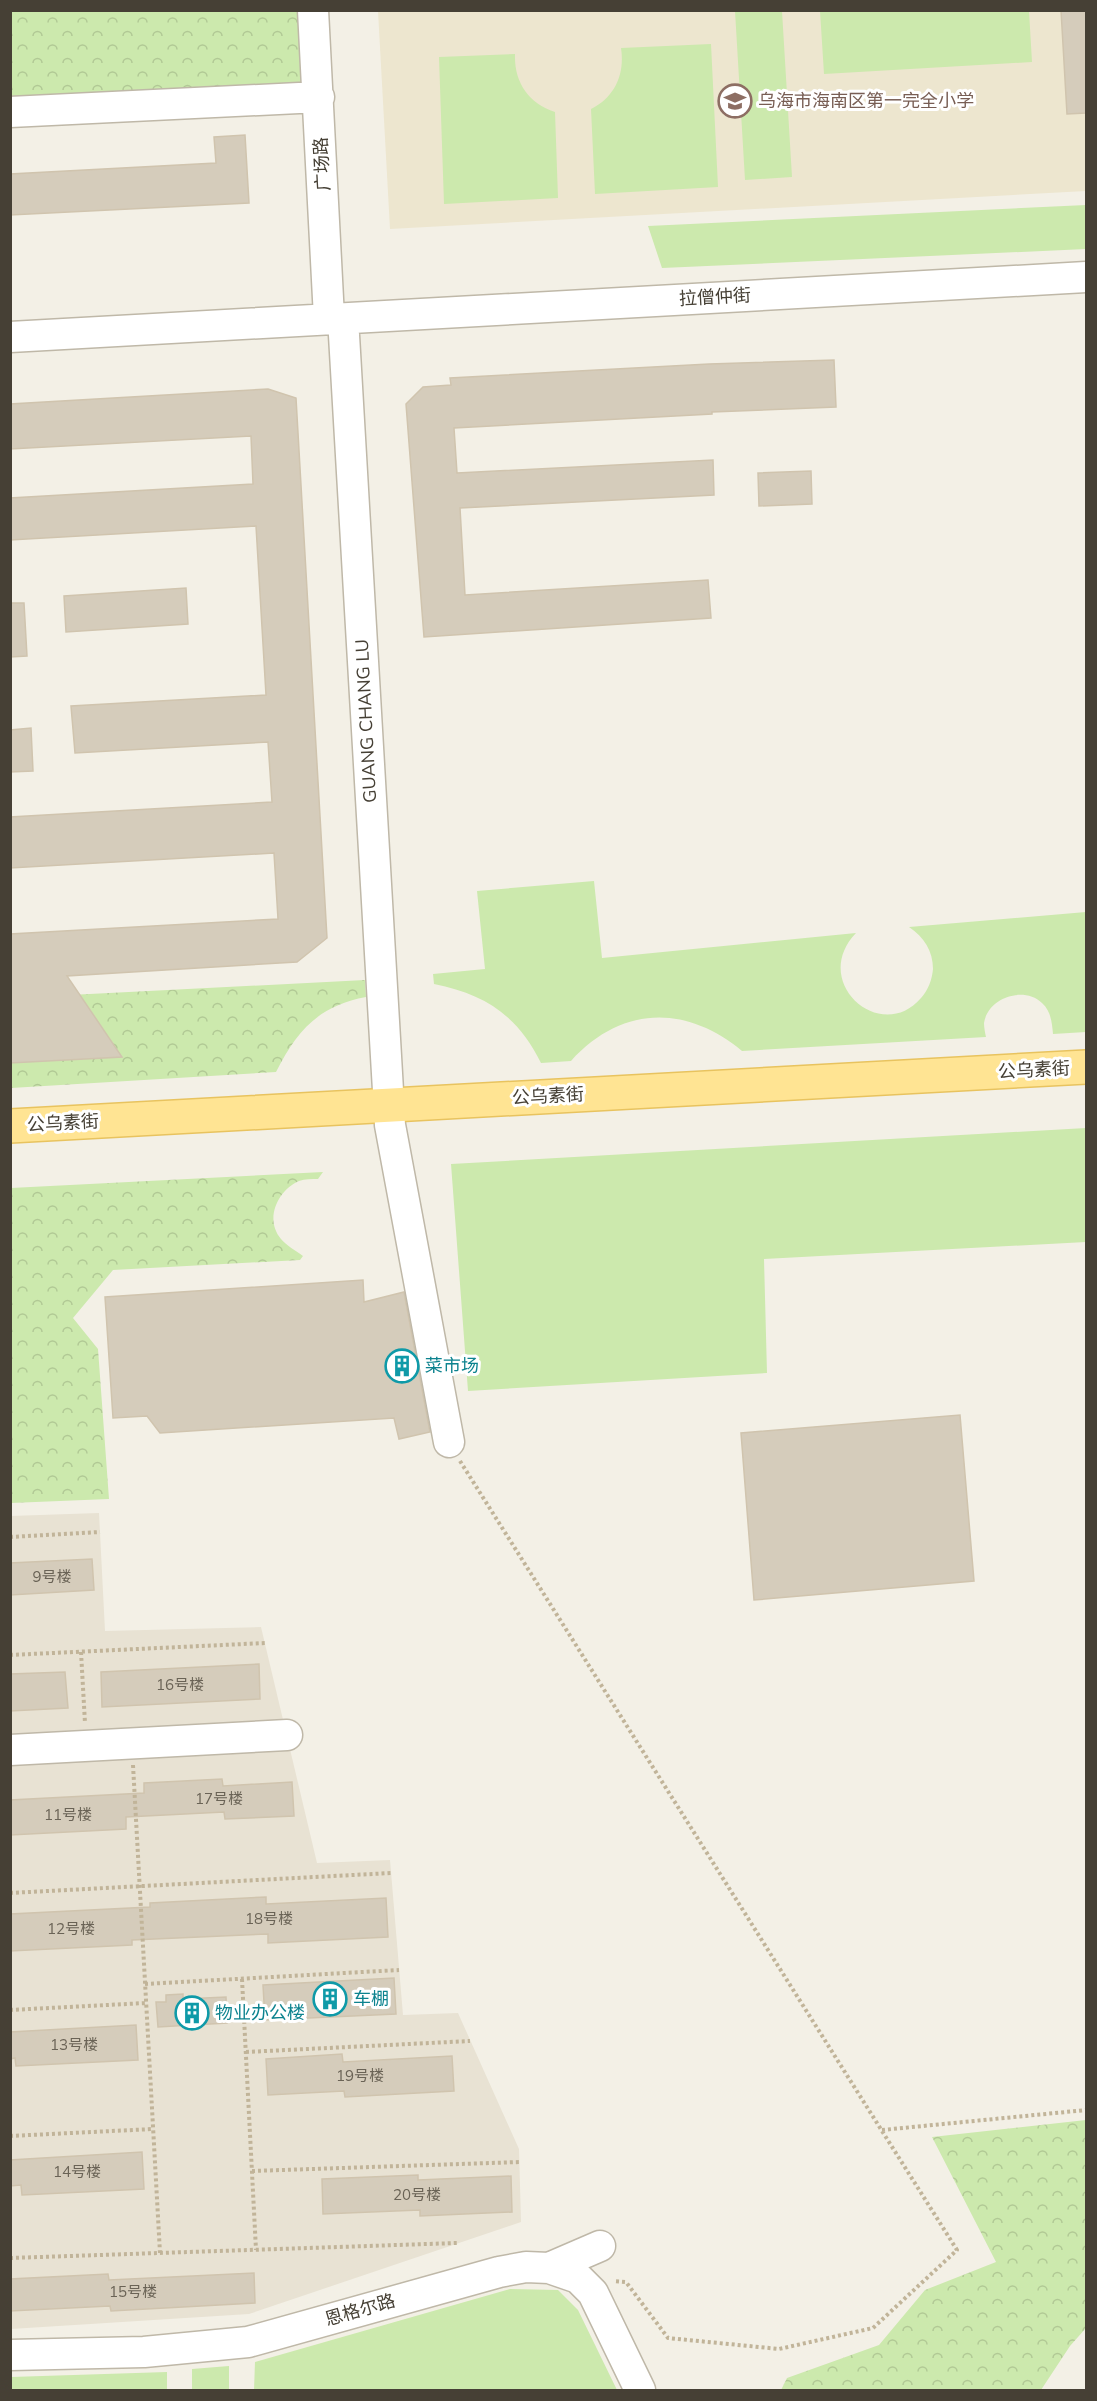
<svg xmlns="http://www.w3.org/2000/svg" width="1097" height="2401" font-family="Mulish,'Noto Sans SC',sans-serif">
  <style>
    .residential { fill: #e8e2d3 }
    .education { fill: #ede6cf }
    .green { fill: #cce9ad }
    .forest { fill: url(#forest-crowns) }
    .building { fill: #d5ccbb; stroke: #d0c4ae; stroke-width: 1.5 }
    .lines { fill: none; stroke-linecap: round; stroke-linejoin: round }
    .minor-casing { stroke: #bfb8a8; stroke-width: 33 }
    .major-casing { stroke: #e8c35f; stroke-width: 36 }
    .path { stroke: #c1b499; stroke-width: 4; stroke-dasharray: 3 3; stroke-linecap: butt }
    .minor { stroke: #fff; stroke-width: 30 }
    .major { stroke: #ffe493; stroke-width: 33 }
    .labels { text-anchor: middle; stroke-width: 6; stroke-linejoin: round; paint-order: stroke }
    .number-label { font-size: 15px; fill: #6a6356 }
    .education-label { font-size: 18px; fill: #785e54; stroke: #fff; text-anchor: start }
    .street-label { font-size: 18px; fill: #464035; stroke: #fff }
    .culture-label { font-size: 18px; fill: #0d838f; stroke: #fff; text-anchor: start }
  </style>
  <defs>
    <pattern id="forest-crowns" width="20" height="18" patternUnits="userSpaceOnUse" patternTransform="scale(1.5)"><rect width="20" height="18" fill="#cce9ad"/><path d="M2 6a3 3 0 1 1 6 0M12 15a3 3 0 1 1 6 0" fill="none" stroke="#b1c995"/></pattern>
  </defs>
  <rect width="100%" height="100%" fill="#f3f0e6"/>
  <path class="residential" d="M99,1513L105,1631L261,1627L317,1863L390,1860L403,2015L458,2013L519,2149L521,2222L249,2314L11,2329L10,1516Z"/>
  <path class="education" d="M378,11H1086V191L390,229Z"/>
  <path class="green" d="M735,11H782L792,177L745,180Z
    M820,11H1029L1032,62L824,74Z
    M711,44L718,187L595,194L591,109C615,97 625,74 621,48Z
    M515,54C514,82 528,103 555,112L558,198L444,204L439,57Z
    M1086,205V249L662,268L648,226Z
    M594,881L602,958L856,933C809,982 881,1045 921,998C928,990 932,980 933,969C933,951 924,937 909,927L1086,912V1032L1053,1034C1052,1023 1051,1011 1042,1003C1024,986 988,997 984,1023C984,1027 985,1033 986,1037L742,1051C685,1004 621,1006 571,1061L541,1063C518,1016 485,994 434,984L433,974L485,969L477,891Z
    M1086,1128V1242L764,1259L767,1373L468,1391L451,1164Z
    M510,2289L558,2290L578,2310L617,2390H254L255,2362Z
    M229,2366V2390H192V2369Z
    M167,2372V2390H11V2377Z"/>
  <path class="forest" d="M11,11H303L307,82L11,98Z
    M365,980L366,997C318,1006 297,1031 276,1072L11,1088V998Z
    M323,1172L318,1179C312,1179 305,1179 299,1181C278,1190 264,1219 281,1239C286,1245 296,1251 303,1256L300,1260L113,1270L73,1318L98,1349L109,1499L11,1503V1188Z
    M1086,2120V2328L1070,2346L1041,2390H781L787,2378L879,2345L925,2290L996,2262L932,2137Z"/>
  <path class="building" d="M1061,10H1086V113L1067,114Z
    M245,135L249,203L10,215V174L216,163L214,137Z
    M834,360L836,407L712,412V414L454,428L457,473L713,460L714,495L460,508L465,595L708,580L711,618L424,637L406,404L423,387L451,385L450,378L709,364Z
    M268,389L296,398L327,938L297,962L67,976L122,1057L10,1063V934L278,919L274,853L10,868V817L272,802L268,742L75,753L71,706L266,695L256,526L10,540V498L253,484L251,436L10,449V404Z
    M811,471L812,504L759,506L758,473Z
    M186,588L188,624L66,632L64,596Z
    M10,603H24L27,656L10,657Z
    M31,728L33,771L10,772V730Z
    M363,1280L364,1302L404,1292L430,1432L399,1439L394,1418L160,1433L147,1416L113,1418L105,1297Z
    M960,1415L974,1581L754,1600L741,1433Z
    M92,1559L94,1590L10,1595V1563Z
    M259,1664L260,1699L102,1707L101,1672Z
    M65,1672L68,1708L10,1711V1674Z
    M222,1779L223,1786L292,1782L294,1816L225,1819L224,1812L126,1817V1829L10,1835V1800L144,1793V1783Z
    M266,1897V1904L386,1898L388,1937L268,1943V1934L132,1940V1945L10,1951V1914L150,1907V1903Z
    M394,1978L396,2014L265,2020L263,1985Z
    M183,1994V1999L226,1997L227,2023L158,2027L156,2002H166V1995Z
    M136,2025L138,2060L16,2066L15,2058L10,2059V2032Z
    M342,2054L343,2062L452,2056L454,2091L345,2097L344,2091L268,2095L266,2059Z
    M142,2152L144,2189L22,2195L21,2185L10,2186V2160Z
    M418,2175V2180L511,2176L512,2212L420,2216V2210L323,2214L322,2179Z
    M254,2273L255,2303L111,2311L110,2306L10,2311V2279L108,2274L109,2280Z"/>
  <g class="lines">
    <g class="minor-casing">
      <path id="minor" d="M313,10L329,318
        M10,112L319,97
        M343,318L390,1125L449,1442
        M10,337L1086,277
        M10,1750L287,1735
        M549,2268L600,2246
        M10,2355L144,2352L248,2342L499,2272L526,2267L549,2268L578,2278L593,2293L640,2390"/>
    </g>
    <g class="major-casing">
      <path id="major" d="M10,1126L1086,1067"/>
    </g>
    <path class="path" d="M460,1461L957,2250L873,2328L779,2349L668,2338L626,2282L614,2281
      M10,1537L100,1532
      M81,1652L85,1723
      M10,1655L265,1643
      M133,1765L160,2253
      M10,1893L391,1873
      M242,1979L256,2250
      M145,1984L399,1970
      M10,2010L146,2003
      M246,2052L470,2041
      M882,2130L1086,2110
      M10,2136L153,2129
      M252,2171L520,2162
      M10,2258L457,2243"/>
    <use href="#minor" class="minor"/>
    <use href="#major" class="major"/>
  </g>
  <defs>
    <g id="school-ring" transform="scale(1.725)"><circle r="9.5" fill="#fff" stroke="#8d6e63" stroke-width="1.5"/><path d="M0-5L7-2L0 1L-7-2ZM-4 1L0 2.5L4 1V4Q0 6-4 4Z" fill="#8d6e63"/></g>
    <g id="building-ring" transform="scale(1.725)"><circle r="9.5" fill="#fff" stroke="#0f9aa8" stroke-width="1.5"/><path d="M-4-6H4V6H1V3H-1V6H-4ZM-2.5-4.3h1.7v1.8h-1.7ZM.8-4.3h1.7v1.8H.8ZM-2.5-1h1.7V.8h-1.7ZM.8-1h1.7V.8H.8Z" fill="#0f9aa8"/></g>
  </defs>
  <g fill-rule="evenodd">
    <use href="#school-ring" x="735" y="101"/>
    <use href="#building-ring" x="402" y="1366"/>
    <use href="#building-ring" x="330" y="1999"/>
    <use href="#building-ring" x="192" y="2013"/>
  </g>
  <g class="labels">
    <g class="number-label">
      <text x="52" y="1582">9号楼</text>
      <text x="180" y="1690">16号楼</text>
      <text x="219" y="1804">17号楼</text>
      <text x="68" y="1820">11号楼</text>
      <text x="269" y="1924">18号楼</text>
      <text x="71" y="1934">12号楼</text>
      <text x="74" y="2050">13号楼</text>
      <text x="360" y="2081">19号楼</text>
      <text x="77" y="2177">14号楼</text>
      <text x="417" y="2200">20号楼</text>
      <text x="133" y="2297">15号楼</text>
    </g>
    <g class="education-label">
      <text x="758" y="107">乌海市海南区第一完全小学</text>
    </g>
    <g class="street-label">
      <text transform="translate(322 164) rotate(-93)" y="6">广场路</text>
      <text transform="translate(715 297) rotate(-3)" y="6">拉僧仲街</text>
      <text transform="translate(366 721) rotate(-93)" y="6">GUANG CHANG LU</text>
      <text transform="translate(1034 1070) rotate(-3)" y="6">公乌素街</text>
      <text transform="translate(548 1096) rotate(-3)" y="6">公乌素街</text>
      <text transform="translate(63 1123) rotate(-3)" y="6">公乌素街</text>
      <text transform="translate(360 2310) rotate(-16)" y="6">恩格尔路</text>
    </g>
    <g class="culture-label">
      <text x="425" y="1372">菜市场</text>
      <text x="353" y="2005">车棚</text>
      <text x="215" y="2019">物业办公楼</text>
    </g>
  </g>
  <rect width="1097" height="2401" fill="none" stroke="#464035" stroke-width="24"/>
</svg>
